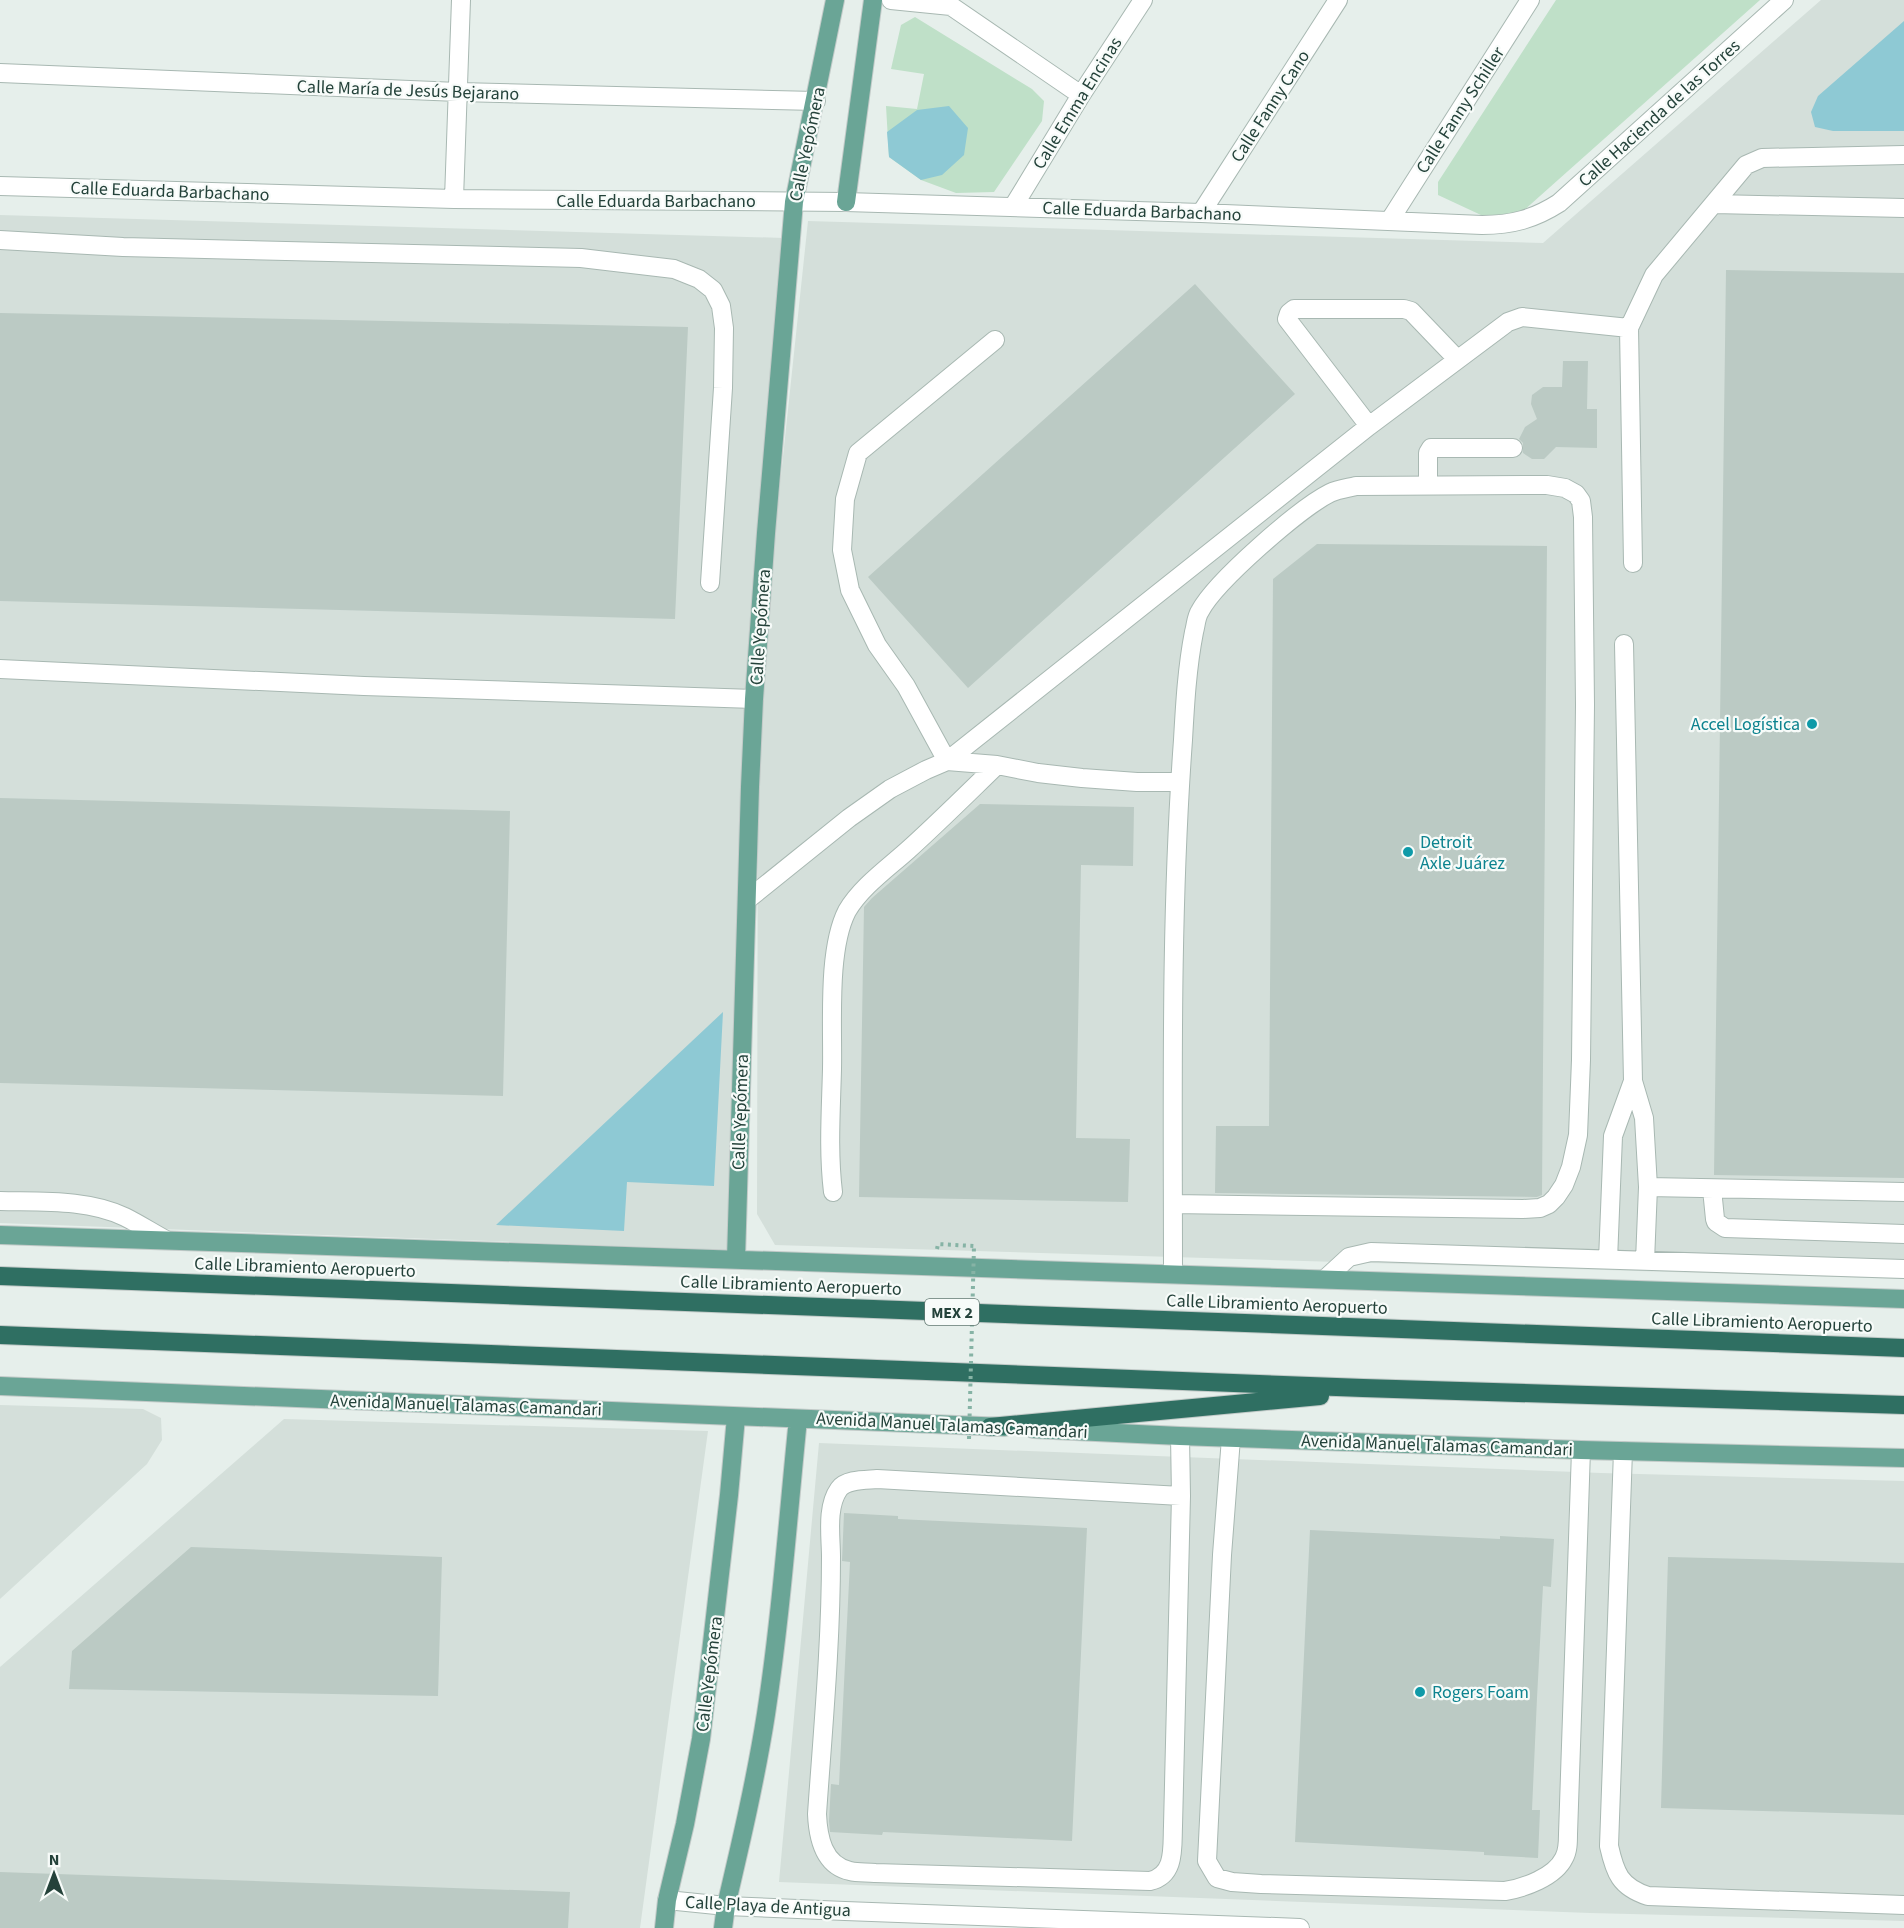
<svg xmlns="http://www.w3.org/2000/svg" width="1904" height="1928" font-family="'Source Sans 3',sans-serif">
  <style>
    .built { fill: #d4dfda }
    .green { fill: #bfe0c8 }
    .water { fill: #8ec9d4 }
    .building { fill: #bbcac4 }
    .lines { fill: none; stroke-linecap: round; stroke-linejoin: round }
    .minor-casing { stroke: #a8b8b2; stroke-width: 20 }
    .major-casing { stroke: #c2cac8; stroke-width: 20 }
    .highway-casing { stroke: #c2cac8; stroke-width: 20 }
    .path { stroke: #86b3a5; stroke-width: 4; stroke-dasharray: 3 4.5; stroke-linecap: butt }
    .minor { stroke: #fff; stroke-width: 18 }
    .major { stroke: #6aa596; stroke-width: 18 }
    .highway { stroke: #2f6f62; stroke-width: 18 }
    .path-bridge { stroke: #86b3a5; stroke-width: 4; stroke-dasharray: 3 4.5; stroke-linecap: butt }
    .culture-dot { fill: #0f9aa8; stroke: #f7fbf9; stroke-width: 2 }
    .labels { text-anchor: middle; stroke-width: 4.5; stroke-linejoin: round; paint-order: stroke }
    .shield { fill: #f7fbf9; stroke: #637a73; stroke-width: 1.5 }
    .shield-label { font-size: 16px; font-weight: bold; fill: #24423a }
    .street-label { font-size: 18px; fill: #24423a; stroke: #f7fbf9 }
    .culture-label { font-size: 18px; fill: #0d838f; stroke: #f7fbf9; text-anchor: start }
  </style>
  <rect width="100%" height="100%" fill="#e6efeb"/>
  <path class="built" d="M1821,0H1904V1279L775,1245L757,1214L758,751L731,1250L0,1223V215L784,238L764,636L808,221L1543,243Z
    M0,1405L143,1409L161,1418L162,1440L147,1464L0,1599Z
    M284,1419L708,1431L640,1928H0V1667Z
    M819,1443L1601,1473L1904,1481V1921L1590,1913L779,1882Z"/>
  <path class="green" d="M1556,0H1760L1512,221L1496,222L1438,195V182Z
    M915,17L1032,89L1044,101L1042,121L994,192L956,193L921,180L889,157L886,106L917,109L924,74L891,69L901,25Z"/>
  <path class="water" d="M1904,21V131H1833L1815,127L1811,112L1818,96Z
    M949,106L968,128L964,155L942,175L921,180L889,157L887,132L917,110Z
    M723,1012L714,1186L627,1182L624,1231L496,1225Z"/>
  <path class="building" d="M1726,270L1904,273V1178L1714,1175Z
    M1195,284L1295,394L968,688L868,577Z
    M0,313L688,327L675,619L0,601Z
    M1563,361H1588L1587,409H1597V448L1556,447L1544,459H1532L1523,453V443L1519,439L1525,427L1537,419L1531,404L1532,395L1543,387H1562Z
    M1317,544L1547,546L1542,1195L1537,1197L1215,1193L1216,1126H1269L1273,579Z
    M0,798L510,811L503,1096L0,1083Z
    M980,804L1134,807L1133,866L1081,865L1076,1138L1130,1139L1128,1202L859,1197L864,907L872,898Z
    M844,1513L898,1516V1519L1087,1528L1072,1841L883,1832L882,1835L830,1832L829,1821L831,1784L839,1785L850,1562L842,1561Z
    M1310,1530L1500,1539V1536L1554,1539L1551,1587L1543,1586L1537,1698L1532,1810H1540L1538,1858L1484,1855V1852L1295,1842Z
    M191,1547L442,1557L438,1696L69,1689L72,1651Z
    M1668,1557L1904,1563V1815L1661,1808Z
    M0,1872L570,1892L568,1928H0Z"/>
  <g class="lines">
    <g class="minor-casing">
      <path id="minor" d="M891,0L951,6L1081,95
        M0,73L458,92L816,101
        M0,186L454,199L846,202L1201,213L1482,225C1512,225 1534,219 1559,203L1784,0
        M454,199L461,0
        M1714,204L1904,208
        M1013,207L1081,95L1143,0
        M1201,213L1338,0
        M1390,220L1530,0
        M0,240L123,247L581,258L674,269L699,279L713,290L721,306L724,328L723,388L710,583
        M1629,328L1633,563
        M995,340L858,453L845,499L842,550L850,590L877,645L906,686L947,761L1369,426L1508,322L1522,317L1629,328L1654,275L1746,165L1762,158L1904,155
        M1369,426L1287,319L1289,313L1294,309H1404L1411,311L1457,359
        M1428,484V453L1431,448H1513
        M1624,644L1633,1081L1644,1118L1648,1187L1645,1261
        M0,669L364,686L754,699
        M747,900L849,818L890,789L926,770L947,761L997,765L1038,773L1082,778L1137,782H1180
        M1648,1187L1904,1192
        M1712,1189L1715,1219L1716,1222L1725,1228L1904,1234
        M833,1192C828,1151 831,1110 832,1069C833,1025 827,950 847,911C861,887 888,868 908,850C939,822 968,793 997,765
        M0,1201C41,1202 88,1199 125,1217C139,1224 153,1233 166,1240
        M1173,1204L1523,1209L1540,1208L1549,1204L1556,1197L1564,1185L1571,1167L1578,1135L1581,1060L1585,705L1583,517L1581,501L1576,494L1565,488L1547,485L1356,486C1348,488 1338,489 1330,493C1300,508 1216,581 1200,611C1196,617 1196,625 1194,632C1187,668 1185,704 1183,740C1170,918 1173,1096 1173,1274
        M1608,1260L1613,1136L1633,1081
        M1325,1279L1349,1257L1371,1252L1904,1269
        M1180,1436L1181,1496L1173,1826C1172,1847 1176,1875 1150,1881L875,1873C867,1872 858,1873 850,1871C823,1865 818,1837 817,1814C823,1728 831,1643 831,1557C831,1537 826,1507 839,1489C846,1479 866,1480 877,1479L1181,1496
        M1231,1438L1222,1555L1207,1861L1217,1878L1232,1882L1261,1884L1505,1891C1524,1888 1555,1877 1564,1858C1568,1851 1568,1842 1568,1834L1581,1450
        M1623,1451L1609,1846C1615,1873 1620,1887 1648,1896L1904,1905
        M667,1900L726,1906L845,1911L1300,1928"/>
    </g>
    <g class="major-casing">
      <path id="major" d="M846,202L873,0
        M0,1235L1904,1299
        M736,1259L750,787L754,699L766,533L794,202L835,0
        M0,1386L1005,1427
        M1033,1429L1180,1436L1581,1450L1904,1458
        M664,1928L667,1900L685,1824L701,1739L729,1495L736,1417
        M723,1928L726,1906C741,1842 756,1778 766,1714C781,1616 788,1517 798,1419"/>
    </g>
    <g class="highway-casing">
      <path id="highway" d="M0,1276L1904,1348
        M0,1335L1363,1388L1904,1405
        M990,1427L1320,1396"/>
    </g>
    <path class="path" d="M937,1249L938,1244L974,1246"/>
    <use href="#minor" class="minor"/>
    <use href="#major" class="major"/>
    <use href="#highway" class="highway"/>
    <path class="path-bridge" d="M969,1439L974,1246"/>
  </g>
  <g class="culture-dot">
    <circle cx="1812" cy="724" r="6"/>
    <circle cx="1408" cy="852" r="6"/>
    <circle cx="1420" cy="1692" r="6"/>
  </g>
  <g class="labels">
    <rect class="shield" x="925" y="1299" width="54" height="26" rx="4.5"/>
    <g class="shield-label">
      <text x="952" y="1318">MEX 2</text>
    </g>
    <g class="street-label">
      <text transform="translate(408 90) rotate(2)" y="6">Calle María de Jesús Bejarano</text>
      <text transform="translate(1077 103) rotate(-58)" y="6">Calle Emma Encinas</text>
      <text transform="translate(1270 106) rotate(-57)" y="6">Calle Fanny Cano</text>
      <text transform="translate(1460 110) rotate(-57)" y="6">Calle Fanny Schiller</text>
      <text transform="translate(1659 113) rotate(-42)" y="6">Calle Hacienda de las Torres</text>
      <text transform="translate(807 144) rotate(-78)" y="6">Calle Yepómera</text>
      <text transform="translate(170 191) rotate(2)" y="6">Calle Eduarda Barbachano</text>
      <text x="656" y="207">Calle Eduarda Barbachano</text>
      <text transform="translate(1142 211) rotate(2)" y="6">Calle Eduarda Barbachano</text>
      <text transform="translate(760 627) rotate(-86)" y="6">Calle Yepómera</text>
      <text transform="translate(740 1112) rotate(-88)" y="6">Calle Yepómera</text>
      <text transform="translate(305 1267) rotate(2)" y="6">Calle Libramiento Aeropuerto</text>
      <text transform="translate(791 1285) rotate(2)" y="6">Calle Libramiento Aeropuerto</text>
      <text transform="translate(1277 1304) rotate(2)" y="6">Calle Libramiento Aeropuerto</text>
      <text transform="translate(1762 1322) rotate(2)" y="6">Calle Libramiento Aeropuerto</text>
      <text transform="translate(466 1405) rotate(2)" y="6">Avenida Manuel Talamas Camandari</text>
      <text transform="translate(952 1425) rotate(3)" y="6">Avenida Manuel Talamas Camandari</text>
      <text transform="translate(1437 1445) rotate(2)" y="6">Avenida Manuel Talamas Camandari</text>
      <text transform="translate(709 1674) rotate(-83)" y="6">Calle Yepómera</text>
      <text transform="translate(768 1906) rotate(3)" y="6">Calle Playa de Antigua</text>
    </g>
    <g class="culture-label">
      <text x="1800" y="730" text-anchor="end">Accel Logística</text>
      <text x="1420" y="848">Detroit<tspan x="1420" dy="21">Axle Juárez</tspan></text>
      <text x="1432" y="1698">Rogers Foam</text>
    </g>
  </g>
  <g transform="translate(54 1874)" stroke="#f7fbf9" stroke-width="4.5" paint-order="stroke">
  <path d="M0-4.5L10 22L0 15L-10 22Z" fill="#24423a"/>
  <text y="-9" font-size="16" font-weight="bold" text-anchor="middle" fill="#24423a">N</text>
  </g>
</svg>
